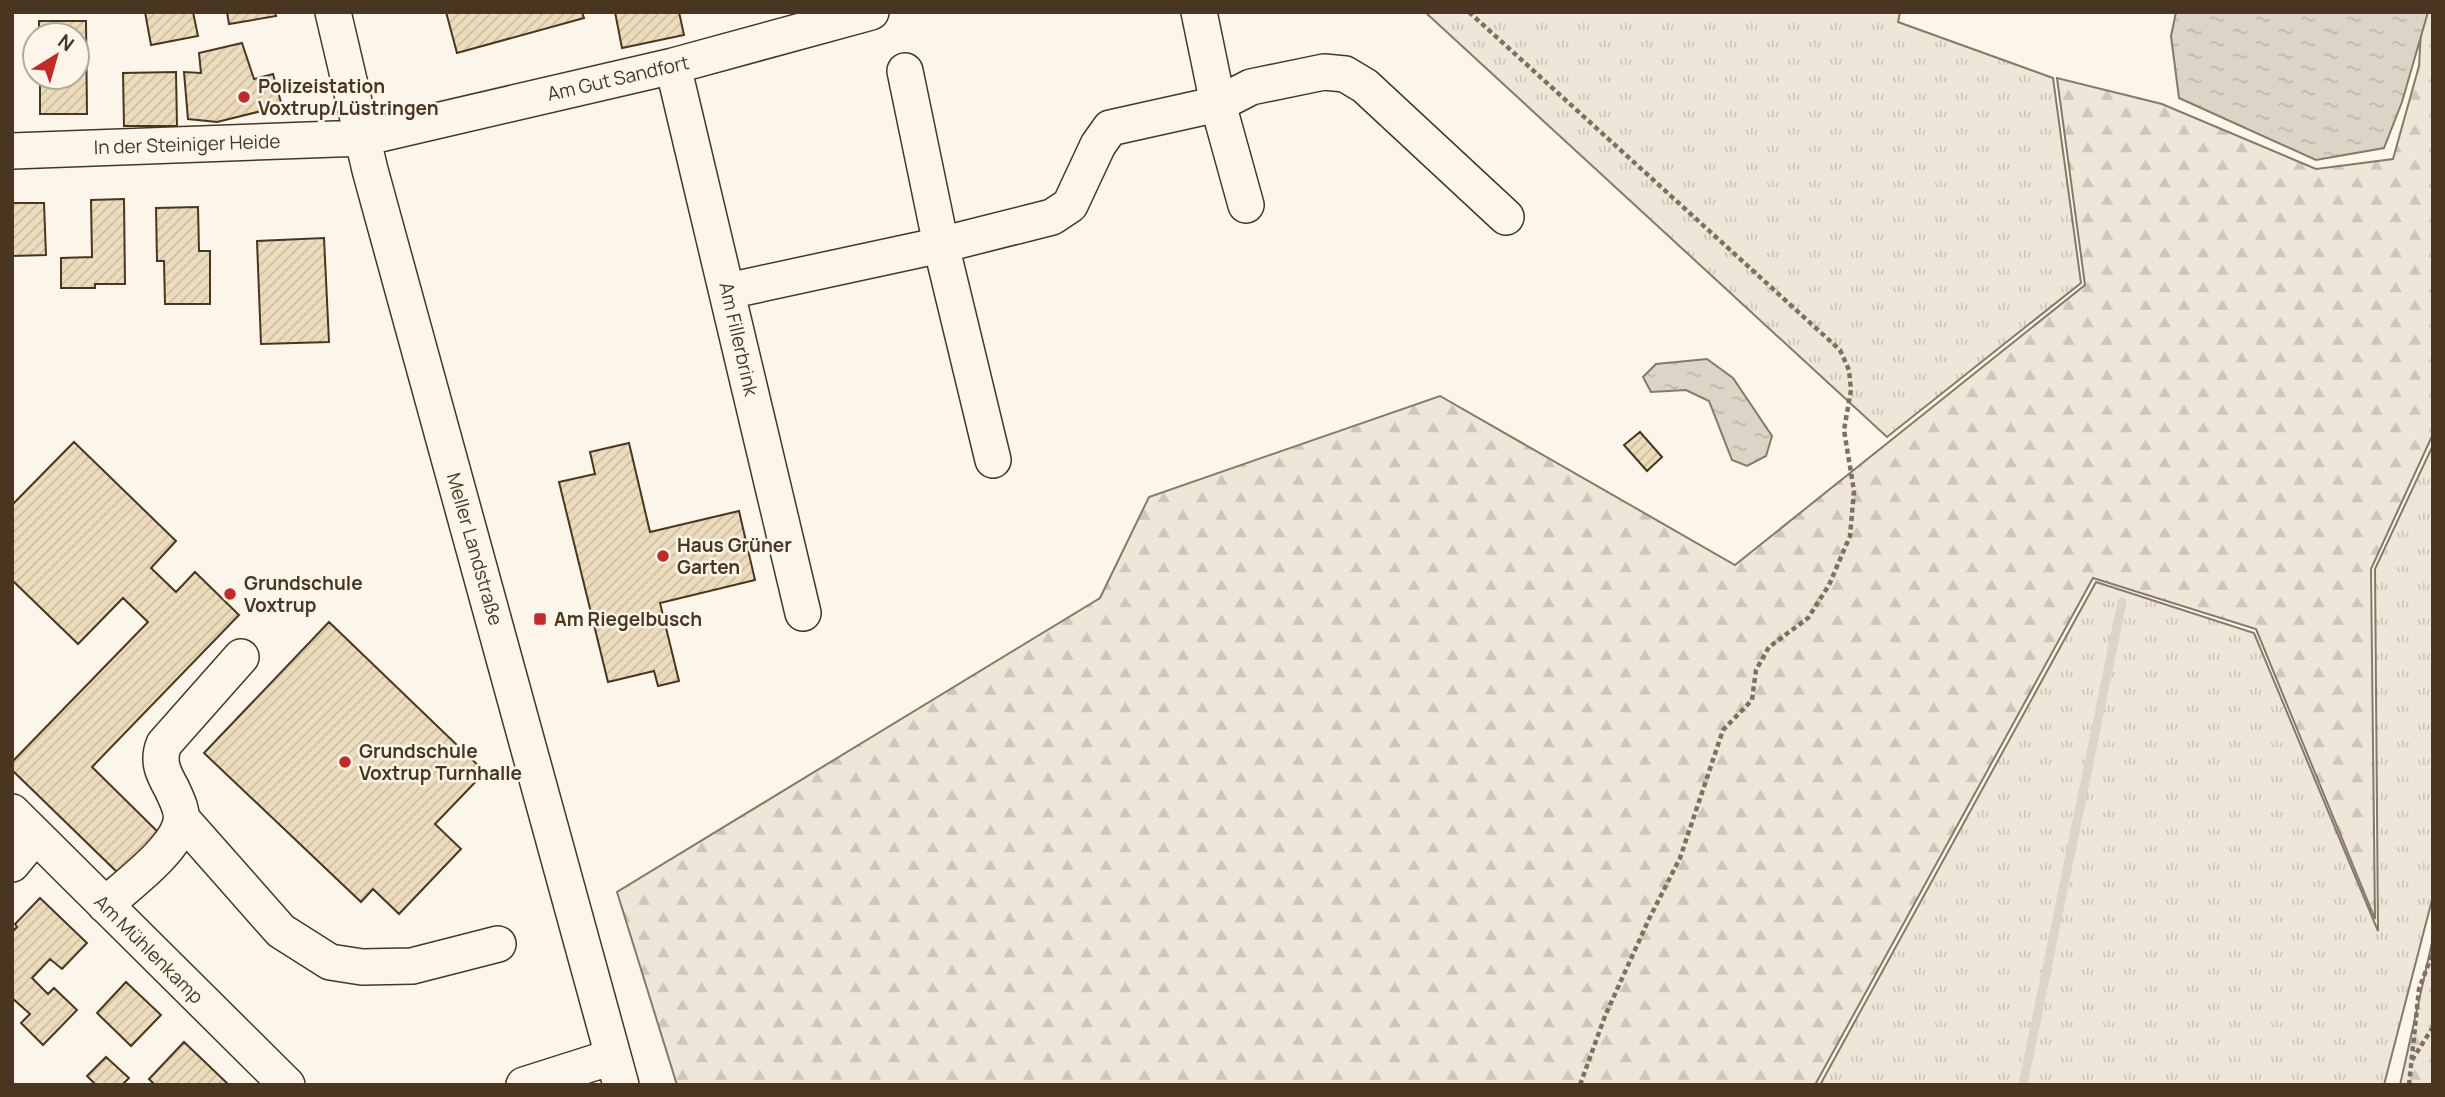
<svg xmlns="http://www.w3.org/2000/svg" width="2445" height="1097" font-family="Manrope,sans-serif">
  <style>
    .grass { fill: url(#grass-tufts); stroke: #887966; stroke-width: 2 }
    .forest { fill: url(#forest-firs); stroke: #887966; stroke-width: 2 }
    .water { fill: url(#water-ripples); stroke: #887966; stroke-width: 2 }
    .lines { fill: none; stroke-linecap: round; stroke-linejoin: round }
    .stream { stroke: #dcd4c6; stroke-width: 9 }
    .building { fill: url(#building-hatch); stroke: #4a3520; stroke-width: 2 }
    .minor-casing { stroke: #4a3520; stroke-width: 38 }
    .path { stroke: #7f6f5c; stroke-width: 4.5; stroke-dasharray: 5 3.5; stroke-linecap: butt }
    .minor { stroke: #fbf6e9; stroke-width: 35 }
    .poi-dot { fill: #c62828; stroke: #fbf6e9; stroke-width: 2.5 }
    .labels { text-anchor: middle; stroke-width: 5; stroke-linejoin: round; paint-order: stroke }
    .street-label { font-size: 19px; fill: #4a3520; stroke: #fbf6e9 }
    .poi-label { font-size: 19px; font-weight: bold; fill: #4a3520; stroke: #fbf6e9; text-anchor: start }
  </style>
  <defs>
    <pattern id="grass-tufts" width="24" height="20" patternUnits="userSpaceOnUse" patternTransform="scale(1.75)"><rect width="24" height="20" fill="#ede6d9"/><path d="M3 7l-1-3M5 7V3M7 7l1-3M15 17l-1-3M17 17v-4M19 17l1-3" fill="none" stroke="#cdc6ba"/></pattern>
    <pattern id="forest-firs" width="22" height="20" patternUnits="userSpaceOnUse" patternTransform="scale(1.75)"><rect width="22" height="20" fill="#ede6d9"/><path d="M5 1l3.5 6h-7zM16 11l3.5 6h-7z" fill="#cdc6ba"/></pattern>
    <pattern id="water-ripples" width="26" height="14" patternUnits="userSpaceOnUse" patternTransform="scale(1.75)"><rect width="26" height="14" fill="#dcd4c6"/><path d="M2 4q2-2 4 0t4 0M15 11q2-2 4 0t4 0" fill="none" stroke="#beb7aa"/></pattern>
    <pattern id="building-hatch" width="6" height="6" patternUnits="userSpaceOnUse" patternTransform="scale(1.75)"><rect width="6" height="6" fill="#ecdcbc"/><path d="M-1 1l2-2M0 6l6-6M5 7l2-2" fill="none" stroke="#ccbda1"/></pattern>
  </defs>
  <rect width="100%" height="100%" fill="#fbf6e9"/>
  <path class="grass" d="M1425,12H1900L1898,22L2053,78L2081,283L1887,437Z
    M2433,445V896L2384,1085H1820L2096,582L2254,633L2378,931L2375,569Z"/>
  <path class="forest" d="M2422,12H2433V434L2371,569L2375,919L2256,629L2093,578L1815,1085H677L617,892L1100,598L1149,497L1440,396L1735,565L2085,285L2057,78L2162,104L2316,169L2393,159L2419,66Z
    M2433,938V1085H2400Z"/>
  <path class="water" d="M2176,12H2428L2402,102L2384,148L2316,160L2179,98L2171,36Z
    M1707,359L1733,378L1772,436L1766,456L1747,466L1732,460L1709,401L1686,390L1651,392L1643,377L1656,364Z"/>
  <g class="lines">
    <path class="stream" d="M2023,1085L2122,602"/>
  </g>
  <path class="building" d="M145,12H193L198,36L151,45Z
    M227,12H275L276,16L229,24Z
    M446,12H582L584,18L457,53Z
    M615,12H679L684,35L622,48Z
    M39,21H86L87,114H40V77H77V35H39Z
    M242,43L254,79L273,74L282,106L217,122L188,119L184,72L201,73L199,53Z
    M176,72L177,126H124L123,73Z
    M124,199L125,284H95V288H61V258L92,257L91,200Z
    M12,203H44L46,255L12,256Z
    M198,207L199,251H210V304H165L164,261H157L156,208Z
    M324,238L329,342L261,344L257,241Z
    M1640,432L1662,457L1647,471L1624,445Z
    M74,442L176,541L151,568L176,592L195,572L239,615L92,767L159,833L119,874L12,770V762L148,622L123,598L78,644L12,580V505Z
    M629,443L650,532L739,511L755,580L660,603L679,681L658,686L654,671L608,682L559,482L595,474L590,452Z
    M329,622L485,772L435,824L461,849L399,914L373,889L361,902L204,753Z
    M40,898L87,943L62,969L50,959L32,978L48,994L54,988L77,1010L43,1045L21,1023L30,1014L12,998V932L17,927L15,924Z
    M126,982L161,1015L131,1046L97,1013Z
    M184,1042L229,1085H155L149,1079Z
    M106,1057L129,1078L122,1085H96L87,1076Z"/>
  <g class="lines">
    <g class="minor-casing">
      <path id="minor" d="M333,12L370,170L621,1085
        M1199,12L1218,104L1251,87L1324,72L1345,74L1365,86L1506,217
        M673,66L803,613
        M905,71L941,245L993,460
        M12,151L363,138L673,66L871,12
        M728,291L941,245L1052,217L1070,205L1098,145L1110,128L1218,104L1246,205
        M12,812L287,1085
        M182,819L281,931L330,962L362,967L412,966L498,944
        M12,864L35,836
        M105,905C126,886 177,849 181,821C183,811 176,798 172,789C163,773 157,761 164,744L241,657
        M524,1085L612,1057"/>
    </g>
    <path class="path" d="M1469,12L1840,350L1849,370L1851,390L1844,430L1854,491L1850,536L1829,585L1808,618L1769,647L1756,670L1752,700L1723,730L1680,858L1649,919L1605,1016L1580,1085
      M2412,1060L2433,1027
      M2409,1085L2419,989L2433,952"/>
    <use href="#minor" class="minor"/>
  </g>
  <g class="poi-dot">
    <circle cx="244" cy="97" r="7"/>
    <circle cx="663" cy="556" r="7"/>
    <circle cx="230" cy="594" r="7"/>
    <rect x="533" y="612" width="14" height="14" rx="3.5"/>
    <circle cx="345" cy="762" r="7"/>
  </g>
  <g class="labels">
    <g class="street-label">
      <text transform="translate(618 78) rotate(-13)" y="7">Am Gut Sandfort</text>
      <text transform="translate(187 144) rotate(-2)" y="7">In der Steiniger Heide</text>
      <text transform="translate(739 339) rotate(77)" y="7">Am Fillerbrink</text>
      <text transform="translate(475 549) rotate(74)" y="7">Meller Landstraße</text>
      <text transform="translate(149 949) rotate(45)" y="7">Am Mühlenkamp</text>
    </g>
    <g class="poi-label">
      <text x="258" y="93">Polizeistation<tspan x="258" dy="22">Voxtrup/Lüstringen</tspan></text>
      <text x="677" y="552">Haus Grüner<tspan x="677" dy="22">Garten</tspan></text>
      <text x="244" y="590">Grundschule<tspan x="244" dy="22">Voxtrup</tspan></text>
      <text x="554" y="626">Am Riegelbusch</text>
      <text x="359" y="758">Grundschule<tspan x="359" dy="22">Voxtrup Turnhalle</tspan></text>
    </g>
  </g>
  <rect width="2445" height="1097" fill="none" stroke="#4a3520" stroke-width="28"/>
  <g transform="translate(56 56) rotate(37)"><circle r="33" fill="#fbf6e9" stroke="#b4a999" stroke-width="2"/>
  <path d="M0-5L12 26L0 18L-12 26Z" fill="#c62828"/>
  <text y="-10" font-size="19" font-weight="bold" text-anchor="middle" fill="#4a3520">N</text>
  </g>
</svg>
